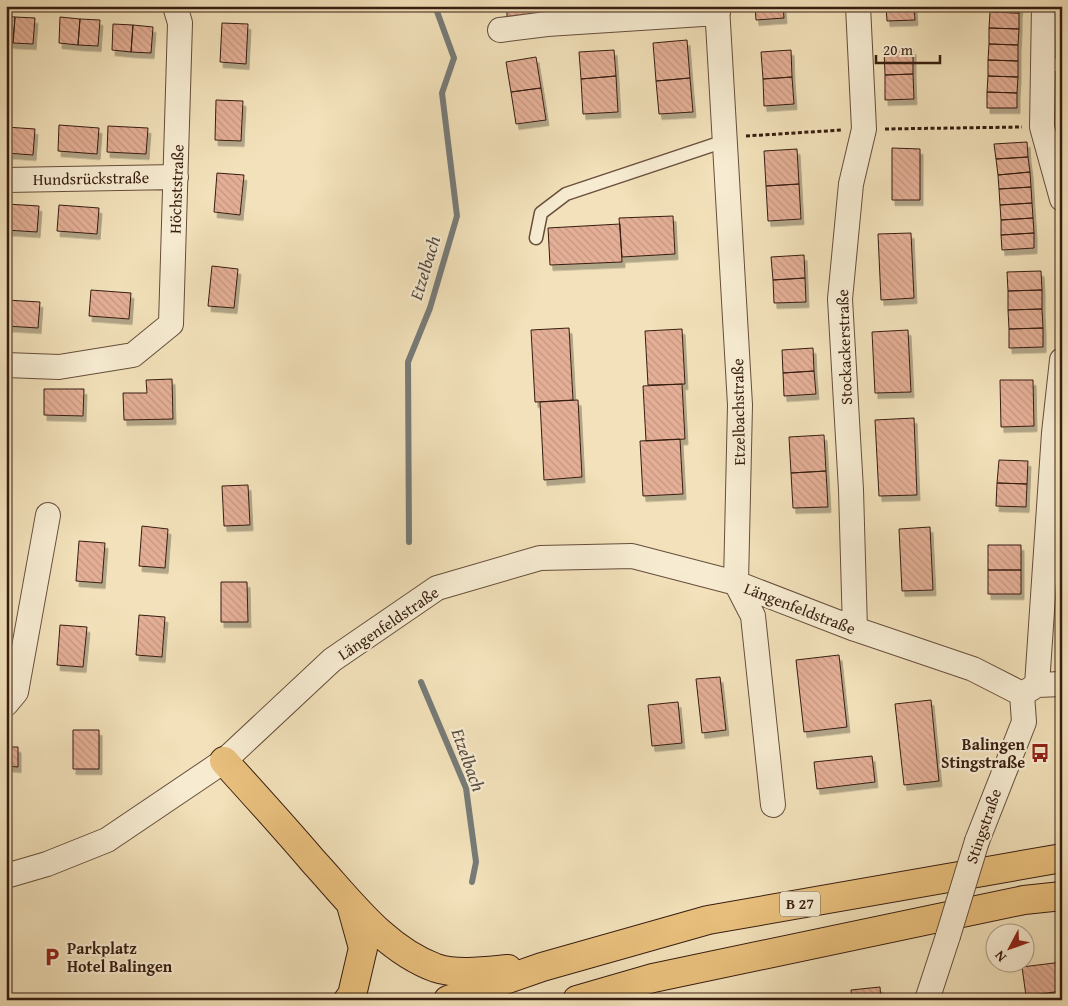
<svg xmlns="http://www.w3.org/2000/svg" width="1068" height="1006" font-family="'Gentium Book Plus',serif">
  <style>
    .lines { fill: none; stroke-linecap: round; stroke-linejoin: round }
    .stream { stroke: #777b78; stroke-width: 6 }
    .building { fill: url(#building-back-hatch); stroke: #371d11; filter: url(#shadow) }
    .lane-casing { stroke: #664e3b; stroke-width: 15 }
    .street-casing { stroke: #664e3b; stroke-width: 26 }
    .highway-casing { stroke: #371d11; stroke-width: 30 }
    .path { stroke: #371d11; stroke-width: 3; stroke-dasharray: 4 2.5; stroke-linecap: butt }
    .lane { stroke: #f7ecd2; stroke-width: 12 }
    .street { stroke: #f7ecd2; stroke-width: 24 }
    .highway { stroke: #e9c07d; stroke-width: 28 }
    .street-bridge-casing { stroke: #664e3b; stroke-width: 26; stroke-linecap: butt }
    .street-bridge { stroke: #f7ecd2; stroke-width: 24 }
    .labels { text-anchor: middle; stroke-width: 4.5; stroke-linejoin: round; paint-order: stroke }
    .shield { fill: #f7ecd2; stroke: #715b4b; stroke-width: 1 }
    .shield-label { font-size: 15px; font-weight: bold; fill: #371d11 }
    .street-label { font-size: 16px; fill: #371d11; stroke: #f7ecd2 }
    .poi-label { font-size: 16px; font-weight: bold; fill: #371d11; stroke: #f7ecd2; text-anchor: end }
    .water-label { font-size: 18px; font-style: italic; fill: #574c44; stroke: #f7ecd2 }
  </style>
  <defs>
    <pattern id="building-back-hatch" width="6" height="6" patternUnits="userSpaceOnUse" patternTransform="scale(1.25)"><rect width="6" height="6" fill="#e4af96"/><path d="M-1 5l2 2M0 0l6 6M5-1l2 2" fill="none" stroke="#c49680"/></pattern>
    <filter id="shadow"><feDropShadow dx="3" dy="5.5" stdDeviation="0" flood-color="#0004"/></filter>
  </defs>
  <rect width="100%" height="100%" fill="#f2e1ba"/>
  <filter id="stains"><feTurbulence type="fractalNoise" baseFrequency=".004" numOctaves="4"/><feColorMatrix values="0 0 0 0 .2 0 0 0 0 .09 0 0 0 0 .02 0 0 0 .5 -.17"/></filter>
  <radialGradient id="worn" r=".72"><stop offset=".6" stop-color="#630" stop-opacity="0"/><stop offset="1" stop-color="#630" stop-opacity=".3"/></radialGradient>
  <g class="lines">
    <path class="stream" d="M409,542L408,362L430,308L457,216L442,93L454,58L435,6
      M421,682L466,788L476,862L472,882"/>
  </g>
  <path class="building" d="M507,6H543L544,15L507,18Z
    M755,6H783L784,18L756,20Z
    M886,6H914L915,20L887,21Z
    M990,6H1020L1019,13L990,12Z
    M990,12L1019,13V29L989,28Z
    M6,16L15,17L13,43L6,42Z
    M15,17L35,18L33,44L13,43Z
    M60,17L80,19L78,45L59,43Z
    M80,19L100,20L98,46L78,45Z
    M222,23L248,24L246,64L220,62Z
    M113,24L133,25L131,52L112,50Z
    M133,25L153,27L151,53L131,52Z
    M989,28L1019,29L1018,45L989,44Z
    M687,40L690,78L656,81L653,43Z
    M989,44L1018,45V61L988,60Z
    M913,49V74L885,75L884,50Z
    M614,50L616,76L581,79L579,52Z
    M791,50L792,77L763,79L761,52Z
    M536,57L541,88L511,92L506,62Z
    M988,60L1018,61V77L988,76Z
    M913,74L914,99L885,100V75Z
    M616,76L618,112L583,114L581,79Z
    M988,76L1018,77L1017,93L987,92Z
    M792,77L794,104L764,106L763,79Z
    M690,78L693,112L659,114L656,81Z
    M541,88L546,120L516,124L511,92Z
    M987,92L1017,93V108H987Z
    M216,100L243,101L241,141L215,140Z
    M59,125L99,128L97,154L58,151Z
    M108,126L148,128L146,154L107,152Z
    M6,127L35,129L33,155L6,153Z
    M1027,142L1028,157L996,159L994,144Z
    M892,148L920,149V200H892Z
    M797,149L799,184L766,186L764,151Z
    M1028,157L1030,172L998,175L996,159Z
    M1030,172L1031,187L999,189L998,175Z
    M217,173L244,175L240,215L214,212Z
    M799,184L801,219L768,221L766,186Z
    M1031,187L1032,203L1000,205L999,189Z
    M1032,203L1033,218L1001,220L1000,205Z
    M6,204L39,206L37,232L6,230Z
    M59,205L99,208L97,234L57,231Z
    M673,216L675,254L622,257L619,218Z
    M1033,218L1034,233L1001,235V220Z
    M620,224L622,262L550,265L548,228Z
    M911,233L914,298L881,300L878,234Z
    M1034,233V248L1002,250L1001,235Z
    M804,255L805,278L773,280L771,257Z
    M212,266L238,269L234,308L208,306Z
    M1041,271L1042,290L1008,291L1007,272Z
    M805,278L806,302L774,303L773,280Z
    M91,290L131,293L129,319L89,316Z
    M1042,290V309L1008,310V291Z
    M6,300L40,302L38,328L6,326Z
    M1042,309L1043,328L1009,329L1008,310Z
    M569,328L573,400L535,402L531,330Z
    M1043,328V347L1009,348V329Z
    M682,329L685,384L648,385L645,331Z
    M908,330L911,392L875,393L872,332Z
    M813,348L814,371L783,373L782,350Z
    M814,371L816,394L784,396L783,373Z
    M172,379L173,419L124,420L123,393H147L146,380Z
    M1000,380H1033L1034,426L1001,427Z
    M682,384L685,439L646,441L643,386Z
    M44,389H84L83,416L44,415Z
    M578,400L582,477L544,480L540,402Z
    M914,418L917,495L879,496L875,420Z
    M824,435L826,471L791,473L789,437Z
    M680,439L683,494L643,496L640,441Z
    M999,460L1028,461L1027,484L997,483Z
    M826,471L828,507L793,508L791,473Z
    M997,483L1027,484L1026,507L996,506Z
    M248,485L250,525L224,526L222,486Z
    M142,526L168,529L165,568L139,566Z
    M930,527L933,590L902,591L899,529Z
    M79,541L105,543L102,583L76,581Z
    M988,545H1021V570H988Z
    M988,570H1021V594H988Z
    M221,582H247L248,622H221Z
    M139,615L165,617L162,657L136,655Z
    M60,625L87,627L83,667L57,665Z
    M839,655L847,727L804,732L796,660Z
    M720,677L726,730L702,733L696,679Z
    M931,700L939,781L904,785L895,704Z
    M678,702L682,743L652,746L648,705Z
    M73,730H99V769H73Z
    M6,747H18V767L6,766Z
    M872,756L875,782L817,789L814,762Z
    M1062,962V991L1026,996L1022,967Z
    M880,987L881,1000H852L851,990Z"/>
  <g class="lines">
    <g class="lane-casing">
      <path id="lane" d="M1043,65H1062
        M536,238L541,213L566,194L725,141"/>
    </g>
    <g class="street-casing">
      <path id="street" d="M717,6L740,405L736,583L753,616L773,805
        M1044,6L1042,127L1062,199
        M500,30L547,24L718,13
        M6,180L176,177
        M6,365L59,367L133,355L171,324L180,23L175,6
        M855,629L851,490L840,299L851,184L864,129L858,6
        M1037,685L1054,433L1062,360
        M1024,693L1037,685L1062,684
        M6,704L16,692L48,515
        M977,841L1024,722L1022,694
        M6,876L47,864L107,840L224,761L332,660L437,588L540,558L632,556L736,583L855,629L973,669L1022,694
        M927,1000L948,936"/>
    </g>
    <g class="highway-casing">
      <path id="highway" d="M224,761C254,794 284,827 313,861C349,900 384,949 436,968C457,975 486,971 508,969
        M348,1000L352,995L363,948L351,905
        M448,1000L542,967L708,920L1062,858
        M577,1000L653,978L1024,900L1062,896"/>
    </g>
    <path class="path" d="M885,129L1022,127
      M746,136L842,130"/>
    <use href="#lane" class="lane"/>
    <use href="#street" class="street"/>
    <use href="#highway" class="highway"/>
    <g class="street-bridge-casing">
      <path id="street-bridge" d="M948,936L977,841"/>
    </g>
    <use href="#street-bridge" class="street-bridge"/>
  </g>
  <defs>
    <g id="bus-bare" transform="scale(1.5)"><path d="M-5-6H5V4H4V6H2V4H-2V6H-4V4H-5ZM-3.5-4V0h7V-4ZM-3.5 1.2v1.5H-2V1.2ZM2 1.2v1.5H3.5V1.2Z" fill="#8f2418" stroke="#f7ecd2" stroke-width="2.5" paint-order="stroke"/></g>
    <g id="parking-bare" transform="scale(1.5)"><path d="M-3.5-5.5H1a3.5 3.5 0 0 1 0 7H-1V5.5H-3.5ZM-1-3.4V-.6H.8a1.4 1.4 0 0 0 0-2.8Z" fill="#8f2418" stroke="#f7ecd2" stroke-width="2.5" paint-order="stroke"/></g>
  </defs>
  <g fill-rule="evenodd">
    <use href="#bus-bare" x="1040" y="753"/>
    <use href="#parking-bare" x="52" y="957"/>
  </g>
  <g class="labels">
    <rect class="shield" x="780" y="891.5" width="40" height="25" rx="4"/>
    <g class="shield-label">
      <text x="800" y="909">B 27</text>
    </g>
    <g class="street-label">
      <text transform="translate(91 178) rotate(-1)" y="6">Hundsrückstraße</text>
      <text transform="translate(176 189) rotate(-88)" y="6">Höchststraße</text>
      <text transform="translate(844 347) rotate(-92)" y="6">Stockackerstraße</text>
      <text transform="translate(738 412) rotate(-91)" y="6">Etzelbachstraße</text>
      <text transform="translate(800 608) rotate(21)" y="6">Längenfeldstraße</text>
      <text transform="translate(388 623) rotate(-34)" y="6">Längenfeldstraße</text>
      <text transform="translate(983 826) rotate(-71)" y="6">Stingstraße</text>
    </g>
    <g class="poi-label">
      <text x="1025" y="750">Balingen<tspan x="1025" dy="18">Stingstraße</tspan></text>
      <text x="67" y="954" text-anchor="start">Parkplatz<tspan x="67" dy="18">Hotel Balingen</tspan></text>
    </g>
    <g class="water-label">
      <text transform="translate(425 268) rotate(-73)" y="6">Etzelbach</text>
      <text transform="translate(468 760) rotate(70)" y="6">Etzelbach</text>
    </g>
  </g>
  <rect width="1068" height="1006" fill="none" stroke="#f2e1ba" stroke-width="25"/>
  <rect x="8" y="8" width="1053" height="991" fill="none" stroke="#371d11" stroke-width="2.5"/>
  <rect x="12" y="12" width="1043" height="981" fill="none" stroke="#371d11"/>
  <g transform="translate(1010 948) rotate(229)"><circle r="24" fill="#f7ecd2" stroke="#aa9985"/>
  <path d="M0-4L9 19L0 12L-9 19Z" fill="#8f2418"/>
  <text y="-8" font-size="14" font-weight="bold" text-anchor="middle" fill="#371d11">N</text>
  </g>
  <path d="M876 55v8h64v-8" fill="none" stroke="#371d11" stroke-width="2.5"/>
  <text x="883" y="55" font-size="15" fill="#371d11" stroke="#f7ecd2" stroke-width="4" paint-order="stroke">20 m</text>
  <rect width="100%" height="100%" filter="url(#stains)"/>
  <rect width="100%" height="100%" fill="url(#worn)"/>
</svg>
